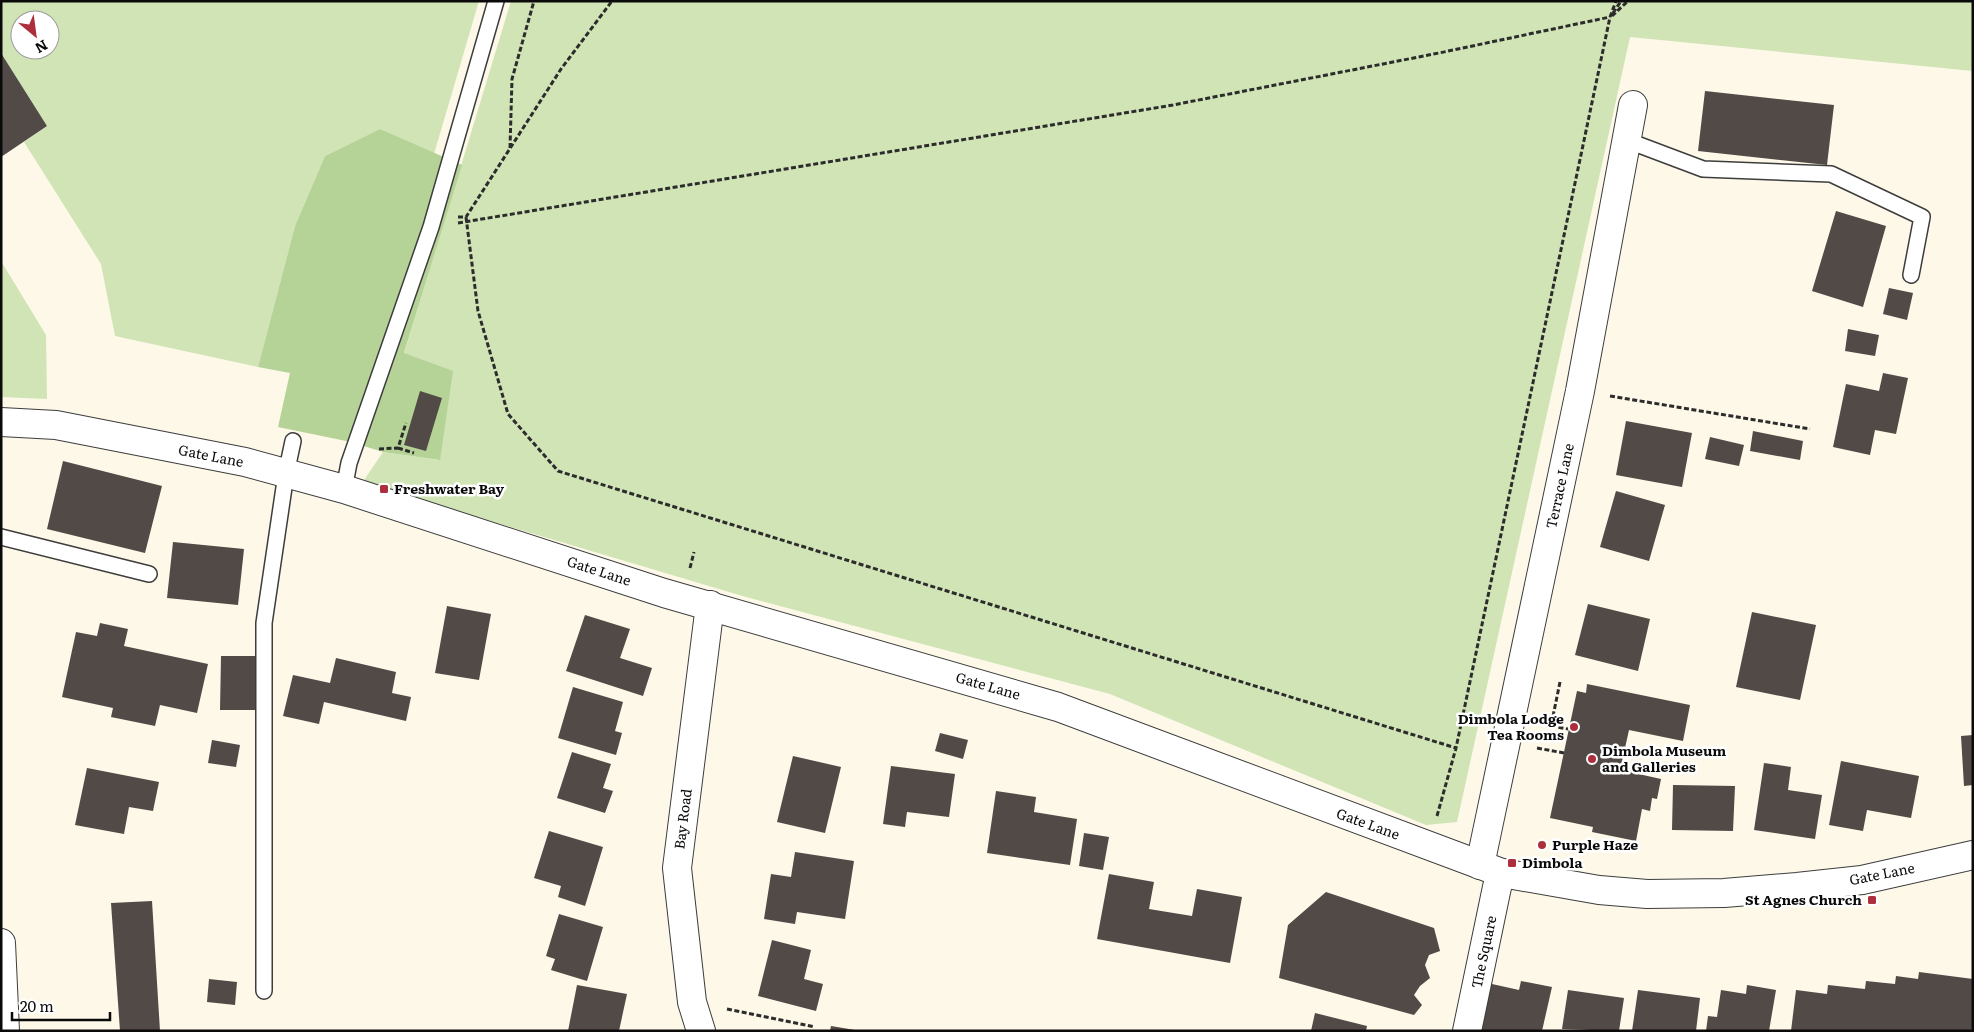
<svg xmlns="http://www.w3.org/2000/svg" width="1974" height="1032" font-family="Literata,serif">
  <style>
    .green { fill: #d0e4b6; fill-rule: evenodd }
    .forest { fill: #b5d396 }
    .building { fill: #514a47 }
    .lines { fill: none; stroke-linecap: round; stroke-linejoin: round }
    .service-casing { stroke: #3d3d3d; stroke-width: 18 }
    .minor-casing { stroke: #3d3d3d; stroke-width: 30 }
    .tertiary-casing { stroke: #3d3d3d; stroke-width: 30 }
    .path { stroke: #2c2c2c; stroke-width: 3; stroke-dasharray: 5 2.5; stroke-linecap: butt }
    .service { stroke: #fff; stroke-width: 15 }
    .minor { stroke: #fff; stroke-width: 28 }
    .tertiary { stroke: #fff; stroke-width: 28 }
    .poi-dot { fill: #ad2e3c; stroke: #fff; stroke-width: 2 }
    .labels { text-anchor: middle; stroke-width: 5; stroke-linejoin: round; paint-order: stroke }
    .street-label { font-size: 14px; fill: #0a0a0a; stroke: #fff }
    .poi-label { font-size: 14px; font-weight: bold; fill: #0a0a0a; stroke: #fff; text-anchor: start }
  </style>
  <rect width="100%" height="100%" fill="#fdf8e8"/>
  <path class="green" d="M1,1H479L434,154L380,129L325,156L295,226L258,367L115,336L101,264L24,142L47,126L1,53ZM20,20H50V50H20Z
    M511,1H1973V71L1630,37L1457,822L1426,825L1110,694L746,597L362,483L383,452L439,460L404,354Z
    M1,261L46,335L47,399L1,397Z"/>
  <path class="forest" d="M380,129L462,165L404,353L453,371L440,460L383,452L351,442L278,427L290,373L258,367L295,226L325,156Z"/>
  <path class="building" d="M1,53L47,126L1,157Z
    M1705,91L1834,105L1827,165L1698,151Z
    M1836,211L1886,226L1863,307L1812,291Z
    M1889,288L1913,293L1907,320L1883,314Z
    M1848,329L1879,335L1875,356L1845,351Z
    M1883,373L1908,378L1896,434L1875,430L1870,455L1833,447L1846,384L1879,391Z
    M420,391L442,398L426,451L404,445Z
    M1626,421L1692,433L1682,487L1616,475Z
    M1753,431L1803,441L1800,460L1750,451Z
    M1710,437L1744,445L1739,466L1705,459Z
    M63,461L162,486L145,553L47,529Z
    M1616,491L1665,505L1649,561L1600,547Z
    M173,542L244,549L238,605L167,598Z
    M1588,604L1650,619L1638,671L1575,655Z
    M447,606L491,614L479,680L435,673Z
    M1752,612L1816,625L1800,700L1736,687Z
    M585,615L630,629L620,658L652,668L643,696L566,671Z
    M100,623L128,629L124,646L208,664L197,713L160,705L155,726L111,717L113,708L62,697L76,632L97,636Z
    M221,656H256V710H220Z
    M336,658L396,672L392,693L411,697L406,721L324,702L319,724L283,716L293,675L330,683Z
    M1587,684L1690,705L1683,741L1629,730L1621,766L1635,768L1634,773L1661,779L1657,799L1652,798L1650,811L1642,809L1636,841L1592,832L1593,827L1550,818L1577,691L1586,693Z
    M573,687L623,702L615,731L622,733L616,755L558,738Z
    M940,733L968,740L963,759L935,751Z
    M1973,735V785L1964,786L1961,736Z
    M212,740L240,745L236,767L208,763Z
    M572,752L611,764L603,788L613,791L605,813L557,798Z
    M793,756L841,767L825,833L777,822Z
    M1841,761L1919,776L1911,818L1867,810L1863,831L1829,825Z
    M1764,763L1791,767L1788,790L1822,795L1815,839L1754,830Z
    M891,766L955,774L949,817L907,812L905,827L883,824Z
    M87,768L159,782L153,811L129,807L124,834L75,825Z
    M1673,785L1735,786L1733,831L1672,830Z
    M996,791L1036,797L1034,812L1077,819L1070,865L987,853Z
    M549,831L603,847L585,906L558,897L561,886L534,878Z
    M1084,833L1109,837L1103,870L1079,866Z
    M795,852L854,861L845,919L797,912L795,924L764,919L771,874L791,877Z
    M1109,874L1154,882L1149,909L1192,916L1197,889L1242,897L1230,963L1097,939Z
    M1326,892L1434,928L1440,951L1429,955L1425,965L1430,978L1420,986L1414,995L1422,1005L1414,1015L1279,978L1288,925Z
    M152,901L160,1031H120L111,903Z
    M559,914L603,927L587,981L551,970L555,959L546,956Z
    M772,940L811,950L804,979L823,984L816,1011L758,996Z
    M1919,972L1973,979V1031H1791L1796,990L1827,994L1828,985L1865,989L1866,981L1895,984L1896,976L1918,979Z
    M209,979L237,982L235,1005L207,1002Z
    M1521,981L1552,987L1542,1031H1472L1483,982L1519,990Z
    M577,985L627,994L619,1031H568Z
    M1747,985L1776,990L1769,1031H1706L1708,1016L1717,1017L1721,990L1746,994Z
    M1568,990L1624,998L1619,1031L1562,1029Z
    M1638,990L1700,998L1696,1031H1632Z
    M1315,1013L1367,1026L1366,1031H1311Z
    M831,1026L855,1030V1031H830Z"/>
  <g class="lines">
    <g class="service-casing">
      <path id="service" d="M1626,140L1703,169L1831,174L1922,217L1911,275
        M344,489L349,463L431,227L496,1
        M1,537L149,574
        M264,991V623L286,474L293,441"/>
    </g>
    <g class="minor-casing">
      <path id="minor" d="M1480,865L1580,391L1633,105
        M1,943L5,1031
        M701,1031L692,1002L677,868L710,605
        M1467,1031L1497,887L1502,873"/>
    </g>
    <g class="tertiary-casing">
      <path id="tertiary" d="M1,422L56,425L245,462L344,489L664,593L1058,707L1502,873L1599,890L1647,894L1724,893L1797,887L1862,880L1973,855"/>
    </g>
    <path class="path" d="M1613,13L1621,1
      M1612,16L1628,1
      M510,148L512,79L534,1
      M458,217H466L561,69L612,1
      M466,217L478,311L508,414L558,471L1456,748
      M458,223L1173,105L1439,53L1610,17
      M1610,396L1810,429
      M398,448L414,453
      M379,449L398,448L406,423
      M690,568L694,552
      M1560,682L1551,726L1568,729
      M1537,748L1564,753
      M1437,816L1456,748L1610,17L1616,1
      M727,1009L815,1027"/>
    <use href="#service" class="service"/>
    <use href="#minor" class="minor"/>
    <use href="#tertiary" class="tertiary"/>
  </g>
  <g class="poi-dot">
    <rect x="379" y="484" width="10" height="10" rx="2.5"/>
    <circle cx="1574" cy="727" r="5"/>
    <circle cx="1592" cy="759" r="5"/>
    <circle cx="1542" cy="845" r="5"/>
    <rect x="1507" y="858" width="10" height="10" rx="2.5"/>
    <rect x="1867" y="895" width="10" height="10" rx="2.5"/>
  </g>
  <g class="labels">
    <g class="street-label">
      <text transform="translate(211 456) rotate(11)" y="5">Gate Lane</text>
      <text transform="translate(1560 486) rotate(-78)" y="5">Terrace Lane</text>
      <text transform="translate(599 571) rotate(18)" y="5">Gate Lane</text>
      <text transform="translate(988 686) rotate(16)" y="5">Gate Lane</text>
      <text transform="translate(683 819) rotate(-83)" y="5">Bay Road</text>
      <text transform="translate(1368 824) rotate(20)" y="5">Gate Lane</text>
      <text transform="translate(1882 874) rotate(-11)" y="5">Gate Lane</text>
      <text transform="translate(1484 952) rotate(-78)" y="5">The Square</text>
    </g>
    <g class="poi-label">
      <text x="394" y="494">Freshwater Bay</text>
      <text x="1564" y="724" text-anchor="end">Dimbola Lodge<tspan x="1564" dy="16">Tea Rooms</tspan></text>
      <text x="1602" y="756">Dimbola Museum<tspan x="1602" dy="16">and Galleries</tspan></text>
      <text x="1552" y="850">Purple Haze</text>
      <text x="1522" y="868">Dimbola</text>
      <text x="1862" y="905" text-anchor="end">St Agnes Church</text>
    </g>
  </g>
  <rect width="1974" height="1032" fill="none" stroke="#0a0a0a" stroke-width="5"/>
  <g transform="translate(35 35) rotate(151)"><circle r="24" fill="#ffffff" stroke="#9d9d9d"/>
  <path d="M0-4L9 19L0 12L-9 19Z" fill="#ad2e3c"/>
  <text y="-8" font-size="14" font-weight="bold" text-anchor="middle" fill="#0a0a0a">N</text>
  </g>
  <path d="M12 1012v8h98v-8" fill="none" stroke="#0a0a0a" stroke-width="2.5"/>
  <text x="20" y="1012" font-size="15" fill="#0a0a0a" stroke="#ffffff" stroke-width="4" paint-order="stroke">20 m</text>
</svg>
